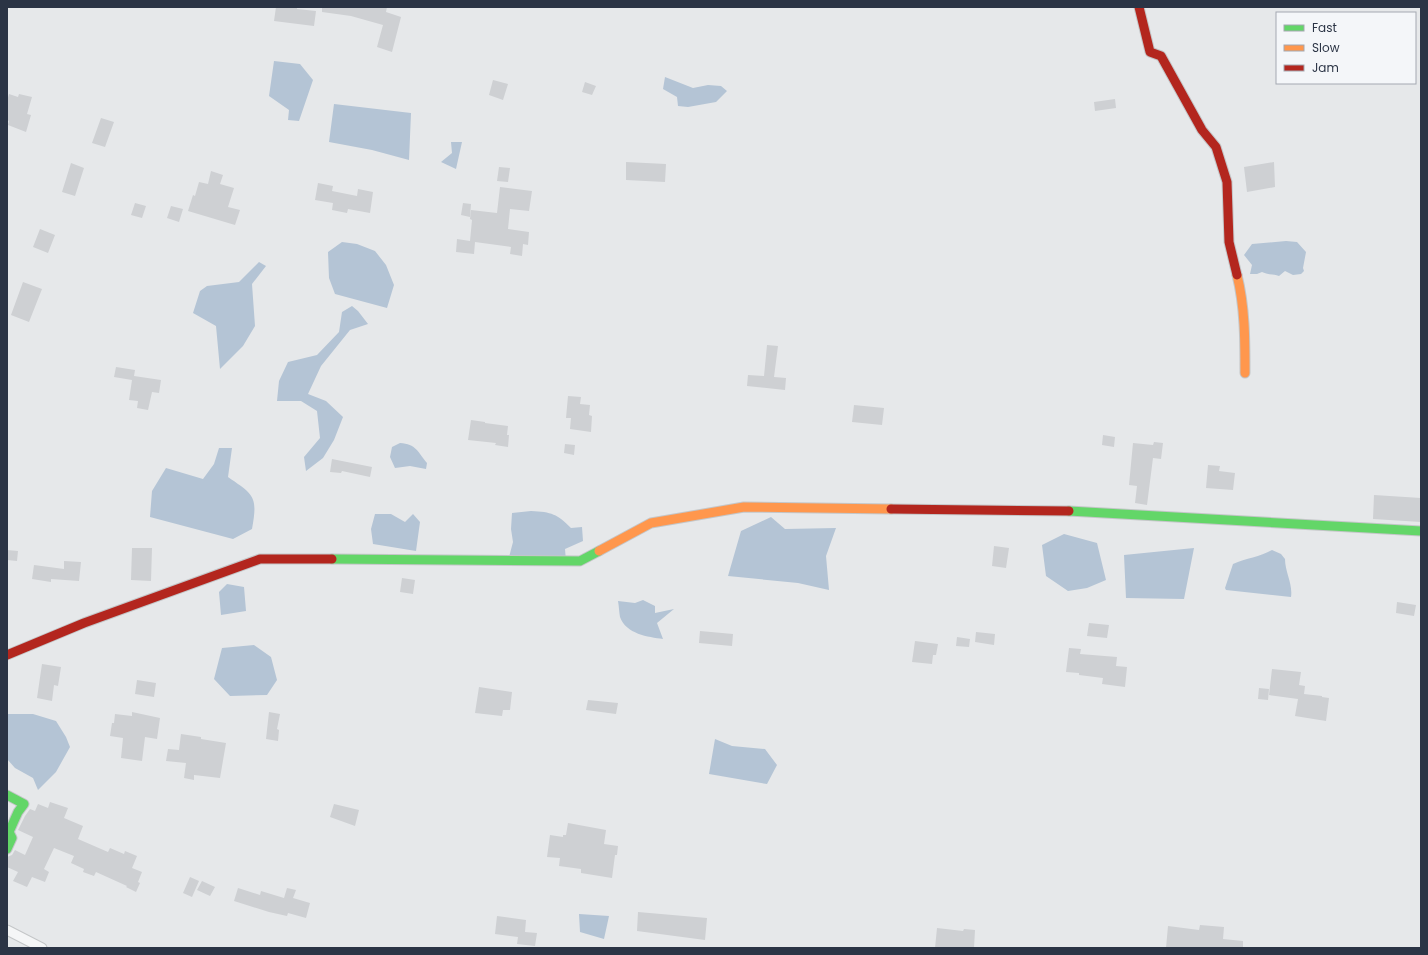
<svg xmlns="http://www.w3.org/2000/svg" width="1428" height="955" font-family="Poppins,sans-serif">
  <style>
    .water { fill: #b4c4d5 }
    .building { fill: #ced0d3 }
    .lines { fill: none; stroke-linecap: round; stroke-linejoin: round }
    .street-casing { stroke: #c4c6c8; stroke-width: 11 }
    .fast-casing { stroke: #c4c6c8; stroke-width: 11 }
    .slow-casing { stroke: #c4c6c8; stroke-width: 11 }
    .jam-casing { stroke: #c4c6c8; stroke-width: 11 }
    .street { stroke: #f5f6f7; stroke-width: 9 }
    .fast { stroke: #63d668; stroke-width: 9 }
    .slow { stroke: #ff974d; stroke-width: 9 }
    .jam { stroke: #b3261e; stroke-width: 9 }
  </style>
  <rect width="100%" height="100%" fill="#e6e8ea"/>
  <path class="water" d="M274,61L300,64L313,80L299,121L288,120L289,110L269,96Z
    M665,77L693,88L708,85L721,86L727,91L716,102L688,107L678,106L677,97L663,89Z
    M334,104L411,113L409,160L372,150L329,142Z
    M451,142H462L456,169L441,162L452,153Z
    M1286,241L1297,242L1306,252L1303,268L1304,271L1301,274L1293,275L1285,271L1279,276C1273,274 1268,275 1262,272L1257,274H1250L1252,265L1244,255L1252,244Z
    M342,242L357,244L375,251L386,265L394,285L387,308L335,294L329,278L328,252Z
    M259,262L266,266L252,284L255,326L243,346L220,369L216,326L193,313L200,291L207,286L239,282Z
    M352,306L358,311L368,324L350,330L321,366L308,394L326,401L343,417L334,440L323,458L306,471L304,457L320,438L317,411L301,401H277L279,381L288,362L317,355L339,332L342,312Z
    M400,443C416,444 418,452 427,463L426,469L410,466L395,468L390,457L392,447Z
    M219,448H232L228,477C254,495 258,496 252,529L233,539L150,517L152,491L166,468L203,479L214,464Z
    M531,511C552,512 557,514 571,528L582,527L583,541L565,549L566,561H508L513,542L511,529L512,513Z
    M375,514H391L405,522L413,514L420,522L416,551L373,544L371,529Z
    M771,517L785,529L836,528L826,556L829,590L798,583L728,576L741,531Z
    M1064,534L1097,543L1106,580L1087,588L1068,591L1046,576L1042,545Z
    M1194,548L1184,599L1126,598L1124,555Z
    M1272,550L1281,554L1285,559C1285,572 1293,584 1291,597L1226,590L1225,588L1233,564C1246,558 1260,557 1272,550Z
    M227,584L244,587L246,611L221,615L219,592Z
    M643,600L655,606V613L674,609L657,623L663,639C648,637 626,634 620,617C619,612 619,606 618,601L635,603Z
    M254,645L271,657L277,680L267,695L230,696L214,679L222,648Z
    M7,714H33L56,721L66,737L70,747L56,772L38,790L33,778L15,768L7,759Z
    M715,739L732,746L765,749L777,765L767,784L709,774Z
    M579,914L609,916L604,939L580,932Z"/>
  <path class="building" d="M276,7H297V9L316,11L314,26L274,21Z
    M322,7H387L386,12L401,17L392,52L377,47L383,25L351,16L322,12Z
    M493,80L508,84L503,100L489,95Z
    M585,82L596,86L592,95L582,92Z
    M9,94L18,97L19,94L32,97L27,114L31,115L26,132L8,125L9,121L7,120V101Z
    M1115,99L1116,108L1095,111L1094,102Z
    M101,118L114,122L105,147L92,143Z
    M626,162L666,164L665,182L626,180Z
    M1274,162L1275,187L1247,192L1244,167Z
    M71,163L84,168L75,196L62,192Z
    M499,167L510,168L508,182L497,181Z
    M211,171L223,175L220,184L234,188L228,207L240,210L235,225L188,211L193,195L195,196L199,182L208,184Z
    M318,183L333,186L332,191L357,196L358,189L373,192L370,213L348,209L347,213L332,210L333,203L315,200Z
    M500,187L532,191L529,211L510,209L508,229L529,232L528,245L523,244L522,256L510,254L511,247L475,242L474,254L456,252L457,239L470,241L472,220L470,219L471,210L497,213Z
    M135,203L146,206L142,218L131,215Z
    M463,203L471,204L470,217L461,215Z
    M171,206L183,209L179,222L167,218Z
    M40,229L55,235L48,253L33,247Z
    M23,282L42,289L29,322L11,315Z
    M767,345L778,346L774,377L786,378L785,390L747,386L748,375L764,376Z
    M116,367L135,370L134,376L161,380L159,393L152,392L148,410L137,408L138,401L129,400L132,380L114,377Z
    M568,396L581,397L580,404L590,405L589,415L592,416L591,432L570,429L571,418H566Z
    M854,405L884,408L882,425L852,422Z
    M471,420L485,422V423L508,426L507,435H509L508,447L495,445L496,443L468,440Z
    M1103,435L1115,437L1114,447L1102,445Z
    M1154,442L1163,443L1161,459L1153,458L1147,505L1135,503L1137,486L1129,485L1133,443L1153,445Z
    M565,444L575,445L574,455L564,453Z
    M332,459L372,467L370,477L342,471L341,473L330,472Z
    M1208,465L1220,466L1219,471L1235,473L1233,490L1206,488Z
    M1374,495L1421,498V522L1373,519Z
    M994,546L1009,548L1006,568L992,566Z
    M132,548H152L151,581L131,580Z
    M7,550L18,551L17,561L7,560Z
    M64,561L81,562L79,581L51,579V582L32,579L34,565L64,569Z
    M402,578L415,580L413,594L400,592Z
    M1397,602L1416,605L1414,616L1396,613Z
    M1089,623L1109,625L1107,638L1087,636Z
    M700,631L733,634L732,646L699,643Z
    M976,632L995,634L994,645L975,642Z
    M957,637L970,639L969,647L956,646Z
    M915,641L938,644L936,655H933L932,664L912,662Z
    M1069,648L1081,649L1080,654L1117,657L1116,666L1127,667L1125,687L1102,684L1103,678L1079,675V673L1066,672Z
    M42,664L61,667L58,686L54,685L52,701L37,698Z
    M1272,669L1301,672L1299,685L1305,686L1304,694L1322,696V697L1329,698L1326,721L1295,716L1298,699L1269,695Z
    M137,680L156,683L154,697L135,694Z
    M479,687L512,692L510,710H503L502,716L475,713Z
    M1259,688L1269,689L1268,700L1258,699Z
    M588,700L618,703L616,714L586,710Z
    M132,712L160,718L157,739L145,737L142,761L121,758L123,738L110,736L112,723H114L115,714L132,716Z
    M269,712L280,714L277,729L279,730L278,741L266,739Z
    M181,734L201,737V739L226,743L220,778L194,775V780L184,778L186,763L166,761L168,749L179,750Z
    M50,802L68,808L64,818L83,826L78,839L108,852L110,848L124,854L125,851L137,856L132,868L142,872L138,882L140,883L136,892L126,887L127,886L96,872L94,876L83,872L84,869L71,863L74,856L54,848L44,869L49,872L45,882L32,877L27,887L13,881L18,872L7,867V857L12,855L15,850L25,855L33,837L18,830L25,816L30,809L35,811L38,804L48,808Z
    M334,804L359,810L355,826L330,817Z
    M568,823L606,830L604,844L618,846L617,855H615L612,878L581,873V869L559,866L560,858L547,857L550,835L563,837V835H566Z
    M190,877L199,881L192,897L183,893Z
    M202,881L215,887L210,896L197,890Z
    M238,888L260,895L261,891L284,898L287,888L296,890L293,898L310,903L306,918L288,913L287,916L269,912L234,901Z
    M638,912L707,918L705,940L637,931Z
    M497,916L526,920L525,932L537,933L535,946L517,944L518,937L495,934Z
    M1200,925L1224,927L1223,939L1243,941V948H1166L1168,926L1199,930Z
    M937,928L963,931L964,929L975,930L974,948H935Z"/>
  <g class="lines">
    <g class="street-casing">
      <path id="street" d="M7,930L42,948"/>
    </g>
    <g class="fast-casing">
      <path id="fast" d="M1069,511L1421,531
        M332,559L580,561L599,551
        M7,795L24,804L18,812L9,832L12,838L7,849"/>
    </g>
    <g class="slow-casing">
      <path id="slow" d="M1237,275C1245,307 1245,340 1245,373
        M599,551L651,523L744,507L891,509"/>
    </g>
    <g class="jam-casing">
      <path id="jam" d="M1139,7L1150,52L1161,56L1202,130L1216,147L1227,182L1229,242L1237,275
        M891,509L1069,511
        M7,655L84,623L260,559H332"/>
    </g>
    <use href="#street" class="street"/>
    <use href="#fast" class="fast"/>
    <use href="#slow" class="slow"/>
    <use href="#jam" class="jam"/>
  </g>
  <rect width="1428" height="955" fill="none" stroke="#2b3445" stroke-width="16"/>
  <rect x="1276" y="12" width="140" height="72" fill="#f4f6f9" stroke="#a4a8b1"/>
  <rect x="1284" y="25" width="20" height="6" fill="#63d668" stroke="#a4a8b1"/>
  <text x="1312" y="32" font-size="12" fill="#2b3445">Fast</text>
  <rect x="1284" y="45" width="20" height="6" fill="#ff974d" stroke="#a4a8b1"/>
  <text x="1312" y="52" font-size="12" fill="#2b3445">Slow</text>
  <rect x="1284" y="65" width="20" height="6" fill="#b3261e" stroke="#a4a8b1"/>
  <text x="1312" y="72" font-size="12" fill="#2b3445">Jam</text>
</svg>
